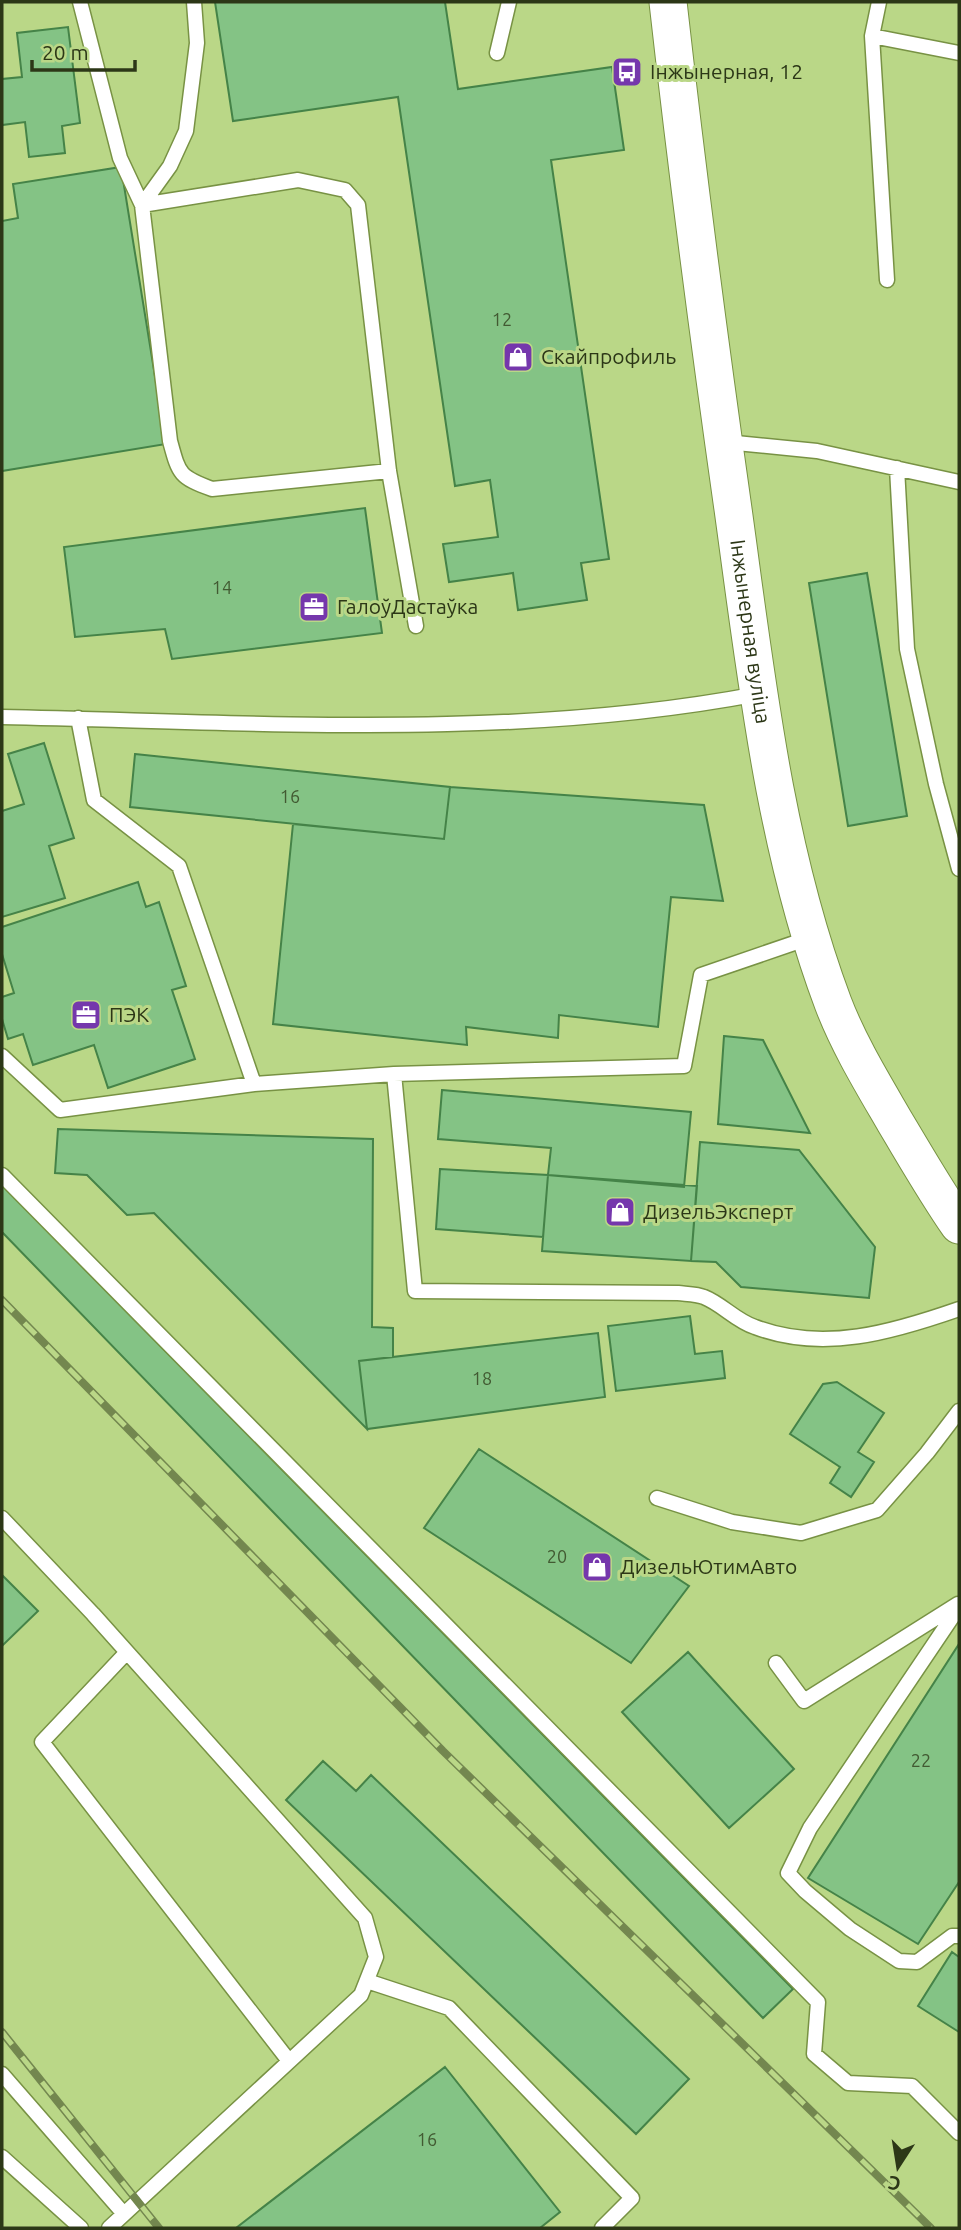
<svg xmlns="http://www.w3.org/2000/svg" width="961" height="2230" font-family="Ubuntu,sans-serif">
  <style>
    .building { fill: #84c385; stroke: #458348; stroke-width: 2 }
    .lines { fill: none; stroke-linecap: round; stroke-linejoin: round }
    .service-casing { stroke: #789244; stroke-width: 17 }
    .tertiary-casing { stroke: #789244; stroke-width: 39 }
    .service { stroke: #fff; stroke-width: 14 }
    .tertiary { stroke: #fff; stroke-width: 37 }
    .rail-casing { stroke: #73874f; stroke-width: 8 }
    .rail { stroke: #bad787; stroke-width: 5; stroke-dasharray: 16; stroke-linecap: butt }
    .labels { text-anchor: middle; stroke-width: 6; stroke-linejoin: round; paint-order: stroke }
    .number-label { font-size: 18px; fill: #425a32 }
    .poi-label { font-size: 21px; fill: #2c3717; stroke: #bad787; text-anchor: start }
    .street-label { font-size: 21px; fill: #2c3717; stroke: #bad787 }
  </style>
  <rect width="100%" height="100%" fill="#bad787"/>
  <path class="building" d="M215,2H445L458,89L612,67L624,150L551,160L609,559L581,563L587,600L518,610L513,573L449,582L443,544L498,537L490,480L455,486L398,97L233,121Z
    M68,27L80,123L62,126L65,153L29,157L25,122L2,125V79L22,77L17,33Z
    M121,167L166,444L2,471V221L18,218L13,184Z
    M365,508L382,633L172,659L165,629L75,637L64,547Z
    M867,573L907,816L848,826L809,583Z
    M44,743L74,838L49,846L65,898L2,917V811L24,804L8,754Z
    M135,754L450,787L444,839L130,807Z
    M450,787L704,805L723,901L671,897L658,1027L559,1015L558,1038L466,1027L467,1045L273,1024L293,824L444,839Z
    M138,882L146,907L159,902L186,986L172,990L195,1059L108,1088L94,1045L33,1065L23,1034L8,1039L2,1019V997L14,993L2,954V927Z
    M724,1036L763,1040L810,1133L718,1124Z
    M442,1090L691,1112L684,1187L548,1175L551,1148L438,1139Z
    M58,1129L373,1139L372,1327L393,1328V1357L359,1361L367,1429L154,1213L127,1215L87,1175L55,1173Z
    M700,1142L799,1150L875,1247L869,1298L741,1287L716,1262L691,1261Z
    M440,1169L548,1175L543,1237L436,1229Z
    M548,1175L697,1186L691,1261L542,1251Z
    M2,1185L793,1989L763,2018L2,1232Z
    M690,1316L695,1354L722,1351L725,1378L616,1391L608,1326Z
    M598,1333L605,1397L367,1429L359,1361Z
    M837,1382L884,1413L858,1452L874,1462L851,1497L830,1483L840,1467L790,1434L823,1384Z
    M479,1449L689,1586L631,1663L424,1528Z
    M2,1575L38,1611L2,1646Z
    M959,1644V1882L918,1944L808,1878Z
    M688,1652L794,1769L729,1828L622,1712Z
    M323,1761L356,1791L371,1775L689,2079L636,2134L286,1800Z
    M952,1952L959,1957V2032L918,2006Z
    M445,2067L560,2212L540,2228H236Z"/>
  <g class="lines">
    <g class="service-casing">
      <path id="service" d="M80,2L120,158L142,205L170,441C179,474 179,477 212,489L389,471
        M879,2L872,36L887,280
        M872,36L959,53
        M497,53L509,2
        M142,205L298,180L345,190L358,205L389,471L416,626
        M142,205L170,166L186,131L197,43L194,2
        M726,442L817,451L959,482
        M897,468L907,649L936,784L959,869
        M2,717C253,722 510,741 758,694
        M78,718L94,800L179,866L254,1084
        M2,1056L60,1110L254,1084L394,1074L415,1291L678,1293C686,1294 697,1294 704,1297C722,1304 736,1321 755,1327C823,1353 893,1332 959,1309
        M394,1074L684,1066L701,975L809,938
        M2,1175L818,2002L814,2054L848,2083L912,2086L959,2133
        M657,1498L732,1522L801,1533L877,1510L927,1453L959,1411
        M2,1518L93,1614L365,1918L376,1957L361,1995L109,2228
        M959,1607L810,1828L788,1873L805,1891L850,1929L899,1961L917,1962L952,1936H959
        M127,1652L42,1742L289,2061
        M776,1663L804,1701L958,1604
        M367,1981L449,2008L632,2198L602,2228
        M2,2074L124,2214
        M2,2157L81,2228"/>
    </g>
    <g class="tertiary-casing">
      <g id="tertiary">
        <path id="s1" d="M668,2C687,171 709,340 733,509C756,675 774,846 833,1003C849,1045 873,1084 895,1122C916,1157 936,1192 959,1225"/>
      </g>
    </g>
    <use href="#service" class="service"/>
    <use href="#tertiary" class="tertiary"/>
    <g class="rail-casing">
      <path id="rail" d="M2,1300L443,1751L931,2228
        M2,2032L159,2228"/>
    </g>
    <use href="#rail" class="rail"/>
  </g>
  <defs>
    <g id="bus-square" transform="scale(1.575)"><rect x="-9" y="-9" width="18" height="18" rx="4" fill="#7537ac" stroke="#bad787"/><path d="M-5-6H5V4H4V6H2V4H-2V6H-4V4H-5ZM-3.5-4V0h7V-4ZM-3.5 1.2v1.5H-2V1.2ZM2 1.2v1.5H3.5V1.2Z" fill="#fff"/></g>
    <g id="shop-square" transform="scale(1.575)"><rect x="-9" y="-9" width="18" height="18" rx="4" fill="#7537ac" stroke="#bad787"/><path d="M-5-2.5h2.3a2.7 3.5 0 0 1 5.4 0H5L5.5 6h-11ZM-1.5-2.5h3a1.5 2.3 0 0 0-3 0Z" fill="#fff"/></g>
    <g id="office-square" transform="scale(1.575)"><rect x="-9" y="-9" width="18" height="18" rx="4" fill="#7537ac" stroke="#bad787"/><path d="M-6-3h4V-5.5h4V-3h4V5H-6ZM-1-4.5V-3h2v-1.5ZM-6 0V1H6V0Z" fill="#fff"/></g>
  </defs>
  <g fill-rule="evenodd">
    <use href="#bus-square" x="627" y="72"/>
    <use href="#shop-square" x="518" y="357"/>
    <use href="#office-square" x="314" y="607"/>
    <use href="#office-square" x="86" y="1015"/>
    <use href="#shop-square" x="620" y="1212"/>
    <use href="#shop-square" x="597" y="1567"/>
  </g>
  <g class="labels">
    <g class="number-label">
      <text x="502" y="326">12</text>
      <text x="222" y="594">14</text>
      <text x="290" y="803">16</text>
      <text x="482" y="1385">18</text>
      <text x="557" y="1563">20</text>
      <text x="921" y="1767">22</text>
      <text x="427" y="2146">16</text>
    </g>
    <g class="poi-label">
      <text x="650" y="79">Інжынерная, 12</text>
      <text x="541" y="364">Скайпрофиль</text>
      <text x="337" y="614">ГалоўДастаўка</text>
      <text x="109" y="1022">ПЭК</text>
      <text x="643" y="1219">ДизельЭксперт</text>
      <text x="620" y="1574">ДизельЮтимАвто</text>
    </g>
    <g class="street-label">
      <text dy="7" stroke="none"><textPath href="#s1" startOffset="635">Інжынерная вуліца</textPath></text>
    </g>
  </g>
  <rect width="961" height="2230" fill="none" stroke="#2c3717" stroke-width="7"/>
  <g transform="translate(898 2167) rotate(192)" stroke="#bad787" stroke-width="5" paint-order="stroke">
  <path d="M0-5L12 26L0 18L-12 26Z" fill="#2c3717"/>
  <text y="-10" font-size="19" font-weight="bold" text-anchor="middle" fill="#2c3717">С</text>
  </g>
  <path d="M32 60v10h103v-10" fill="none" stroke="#2c3717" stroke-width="3.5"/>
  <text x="42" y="60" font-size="21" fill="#2c3717" stroke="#bad787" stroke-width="5" paint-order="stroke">20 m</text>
</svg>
